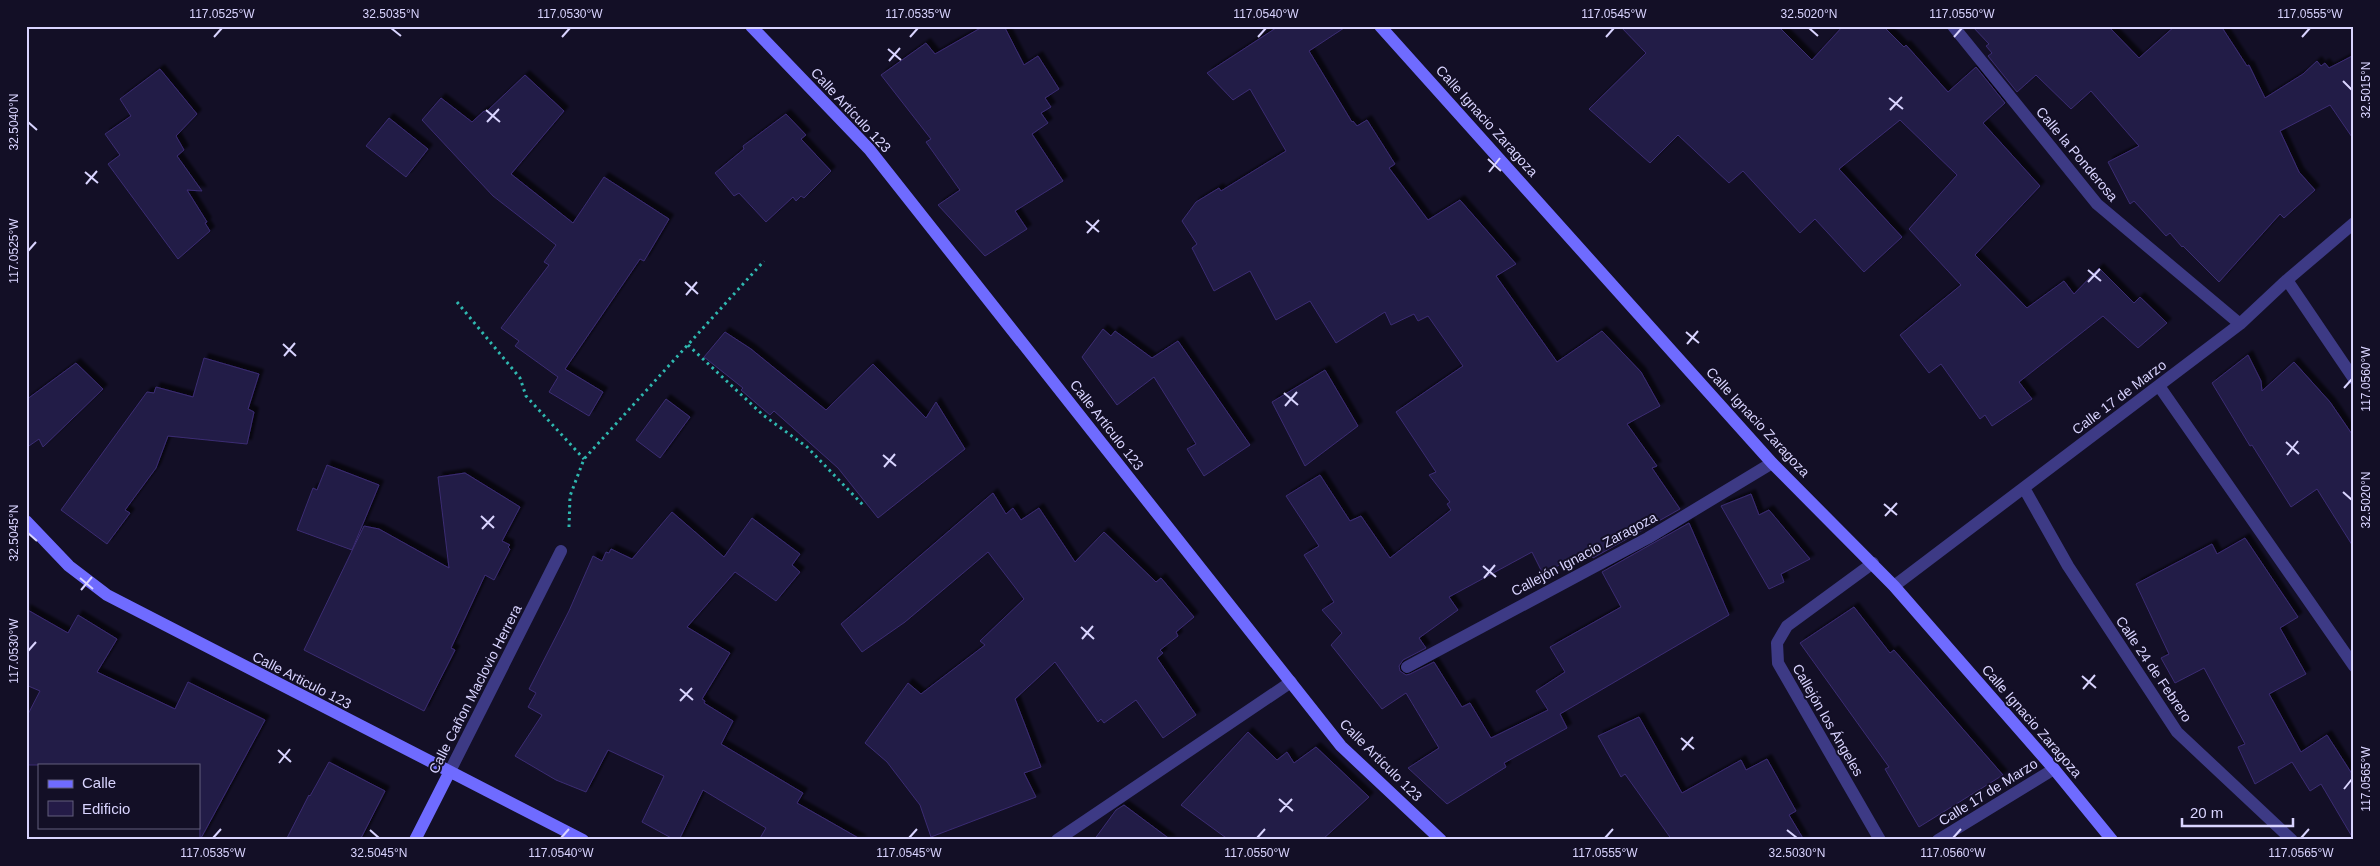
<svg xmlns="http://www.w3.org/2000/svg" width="2380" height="866" font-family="Arial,sans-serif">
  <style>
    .building { fill: #241b47; stroke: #3b2d73; filter: url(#shadow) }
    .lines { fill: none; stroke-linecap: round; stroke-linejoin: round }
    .path { stroke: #2fb8b0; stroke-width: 3; stroke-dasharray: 2.5 4; stroke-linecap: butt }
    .street { stroke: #3d3a85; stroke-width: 12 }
    .secondary { stroke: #6f6bff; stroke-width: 12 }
    .ticks { fill: none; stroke: #d9d4ff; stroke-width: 2 }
    .labels { text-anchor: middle; stroke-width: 4; stroke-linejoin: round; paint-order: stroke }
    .street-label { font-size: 14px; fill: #d9d4ff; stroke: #130f26 }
    .neatline { fill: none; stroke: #d9d4ff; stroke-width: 2 }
    .ticks-label { font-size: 12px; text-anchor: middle; fill: #d9d4ff }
  </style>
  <defs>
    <filter id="shadow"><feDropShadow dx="4.5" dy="-4.5" stdDeviation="1" flood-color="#0009"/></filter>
  </defs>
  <rect width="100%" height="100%" fill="#130f26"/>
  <path class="building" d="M984,26H1004L1024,65L1038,56L1059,89L1045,98L1051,107L1041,113L1048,123L1032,134L1063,181L1015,211L1027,229L985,256L938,205L960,190L926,142L931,139L881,75L926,43L935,54Z
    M1279,26H1347L1309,51L1352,122L1353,121L1357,126L1367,120L1395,164L1389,168L1428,220L1460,200L1516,264L1496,276L1557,362L1602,331L1641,372L1660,406L1627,424L1657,466L1652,468L1680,509L1593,558L1588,549L1543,574L1532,552L1449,597L1458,610L1419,638L1426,648L1403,660L1399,666L1400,671L1406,675L1410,674L1434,662L1462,707L1470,703L1491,738L1548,710L1536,691L1565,672L1550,647L1621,607L1602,572L1689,523L1729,615L1560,714L1567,728L1504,763L1506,767L1447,804L1408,768L1439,748L1406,693L1382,709L1331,645L1342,633L1322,610L1334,602L1304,555L1319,546L1286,496L1320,475L1350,521L1361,516L1390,558L1451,510L1447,504L1450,502L1429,475L1436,472L1396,412L1463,366L1428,316L1418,321L1414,314L1391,325L1385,312L1336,343L1310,301L1276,320L1250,271L1214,291L1192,248L1197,244L1182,221L1196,202L1219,188L1221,191L1286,151L1250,89L1233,100L1207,73Z
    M1620,26H1778L1812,60L1843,26H1883L1904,47L1906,45L1948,92L1976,67L2005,103L1983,123L2040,186L1975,255L2027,308L2064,281L2074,294L2099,268L2134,303L2140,297L2167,323L2138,348L2103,316L2019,382L2032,399L1992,426L1985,415L1980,419L1941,364L1929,373L1900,335L1961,285L1909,229L1957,175L1900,120L1839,169L1902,237L1864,272L1815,219L1800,233L1743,171L1729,183L1678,135L1650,163L1589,109L1646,53Z
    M1972,26H2108L2139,58L2175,26H2221L2247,66L2249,65L2265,98L2303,74L2317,61L2321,66L2325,63L2329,68L2354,55V140L2330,105L2280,131L2299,172L2315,190L2284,218L2280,214L2219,282L2183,246L2182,247L2170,233L2166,236L2134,201L2130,204L2108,162L2139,146L2091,91L2071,109L2036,75L2017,92L1988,56L1992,53L1986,46L1989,44Z
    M160,69L197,114L176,136L184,150L177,156L202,191L187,190L207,222L205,223L210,231L178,259L108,164L120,155L105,134L131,116L120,99Z
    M525,75L564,111L511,174L573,223L604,177L669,219L644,261L640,259L565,369L603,392L589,416L549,392L558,377L515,346L519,341L501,328L549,265L544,262L556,245L493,196L422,120L441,98L472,122L484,111L486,112Z
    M786,114L806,135L801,139L831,171L804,198L801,196L796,201L793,197L766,222L739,193L734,196L715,173L744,149L743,146Z
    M389,118L428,149L406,177L366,146Z
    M1103,329L1111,336L1115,331L1152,358L1178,341L1250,445L1204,476L1187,449L1196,444L1154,377L1117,405L1082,357Z
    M725,332L751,349L826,410L873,364L926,418L936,402L965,449L878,518L838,468L774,411L770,415L741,390L743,388L704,357Z
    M2248,355L2261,381L2262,391L2294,362L2330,402L2354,437V548L2317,489L2291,507L2252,445L2250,446L2212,383Z
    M204,358L259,374L248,409L254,412L247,444L168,436L156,468L125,510L130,513L107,544L61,510L147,392L154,393L156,387L193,397Z
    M76,363L103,389L43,447L39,439L26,448V400Z
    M1325,370L1358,426L1305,466L1272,402Z
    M666,399L690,417L660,458L636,440Z
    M327,465L379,485L352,550L297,530L313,488L317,490Z
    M465,473L520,507L502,541L510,545L508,547L510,549L494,580L485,575L451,648L455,650L424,711L304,650L364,526L379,529L449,568L438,477Z
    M993,493L1006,514L1013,508L1021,520L1039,508L1075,562L1104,532L1156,582L1161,578L1194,617L1176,632L1178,636L1160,650L1163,653L1157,658L1196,715L1163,738L1136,700L1104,723L1101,719L1098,722L1055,662L1015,699L1041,767L1024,773L1036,797L931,837L920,805L887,762L865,743L908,683L921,694L985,645L980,641L1024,599L988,552L905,622L862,652L841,624Z
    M1751,494L1759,515L1769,510L1810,559L1781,574L1784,582L1769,589L1721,506Z
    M672,512L724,557L752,518L800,554L792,565L800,572L776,601L735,572L687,627L730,653L702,699L705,701L704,703L733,721L721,744L803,793L797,803L862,840H759L766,828L703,790L679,840H675L642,822L664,776L608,750L586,792L556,780L515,756L542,715L528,707L536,693L529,689L569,611L593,556L602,561L606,552L609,553L611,549L632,559Z
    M2245,538L2298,617L2280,628L2306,674L2269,694L2301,752L2327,735L2354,777V840L2321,784L2310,791L2292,762L2255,784L2238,747L2245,744L2204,668L2175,683L2161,658L2169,654L2136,584L2212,544L2217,554Z
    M1854,607L1890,653L1894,650L2003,775L1919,827L1885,769L1889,767L1800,643Z
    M26,609L68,633L78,615L117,639L97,672L175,709L188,682L265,720L200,840L199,765H26V718L40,691L26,685Z
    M1639,717L1682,793L1741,760L1746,770L1767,759L1796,811L1789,815L1804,840H1672L1625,774L1621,777L1598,736Z
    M1248,732L1277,760L1287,752L1294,763L1316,747L1369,797L1322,840H1229L1181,805Z
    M329,762L385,791L360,840H286L309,795L310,796Z
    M1124,805L1171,840H1094L1116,810Z"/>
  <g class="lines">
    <path class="path" d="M457,302L520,378L526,396L584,459
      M688,345L763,415L807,447L863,505
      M569,527L570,496L584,459L764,261"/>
    <path class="street" d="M1953,26L2097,204L2240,324
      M2287,280L2354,379
      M2159,386L2354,666
      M2024,488L2068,566L2177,732L2292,840
      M1873,563L1787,626L1777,643L1778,663L1880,840
      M1894,586L2240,324L2287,280L2354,223
      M1407,667L1648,538L1772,463
      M449,773L561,551
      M1057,840L1291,682
      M1938,840L2054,769"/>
    <path class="secondary" d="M751,26L869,149L1341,746L1441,840
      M1380,26L1772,463L1894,586L2054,769L2112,840
      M26,521L69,566L107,595L583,840
      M415,840L449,773"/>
  </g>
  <path class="ticks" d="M391,28L401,36M1809,28L1818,36M214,37L222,28M562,37L570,28M910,37L918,28M1258,37L1266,28M1606,37L1614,28M1954,37L1962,28M2302,37L2310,28M888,49L901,60M889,61L900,48M2343,81L2352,90M1889,98L1903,109M486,110L500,122M1890,110L1902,97M28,122L37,130M487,122L499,109M1488,159L1501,171M85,172L98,183M1489,172L1500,158M86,184L97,171M1086,221L1099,232M1087,233L1099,220M28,251L36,242M2088,270L2101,281M685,282L698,294M2088,282L2100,269M686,295L697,282M1686,332L1699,343M283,344L296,356M1687,344L1698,331M284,356L295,343M2344,388L2352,379M1284,393L1298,405M1285,406L1297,392M2286,442L2299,454M883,455L896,466M2287,455L2298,441M884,467L895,454M2343,492L2352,500M1884,504L1897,515M481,516L494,528M1885,516L1897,503M482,529L494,516M28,533L37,541M1483,566L1496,577M80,578L93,589M1484,578L1495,565M81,590L92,577M1081,627L1094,639M1082,639L1093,626M28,651L36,642M2082,676L2096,688M680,689L693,700M2083,689L2095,675M680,701L692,688M1681,738L1694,749M278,750L291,762M1682,750L1693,737M279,763L290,749M2344,789L2352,779M1279,799L1293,811M1280,812L1292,799M370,830L379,838M1787,830L1797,838M213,838L221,829M561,838L569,829M909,838L917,829M1257,838L1265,829M1605,838L1613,829M1953,838L1961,829M2301,838L2309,829"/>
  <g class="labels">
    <g class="street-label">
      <text transform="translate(851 110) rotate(47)" y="5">Calle Artículo 123</text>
      <text transform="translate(1487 121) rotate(48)" y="5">Calle Ignacio Zaragoza</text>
      <text transform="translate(2077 154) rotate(50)" y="5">Calle la Ponderosa</text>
      <text transform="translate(2119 397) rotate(-37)" y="5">Calle 17 de Marzo</text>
      <text transform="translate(1758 422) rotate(47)" y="5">Calle Ignacio Zaragoza</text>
      <text transform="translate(1107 425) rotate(52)" y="5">Calle Artículo 123</text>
      <text transform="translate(1584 554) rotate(-28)" y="5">Callejón Ignacio Zaragoza</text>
      <text transform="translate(2154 669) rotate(56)" y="5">Calle 24 de Febrero</text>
      <text transform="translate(302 680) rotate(27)" y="5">Calle Articulo 123</text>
      <text transform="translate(475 689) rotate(-63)" y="5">Calle Cañon Maclovio Herrera</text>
      <text transform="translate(1828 720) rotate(60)" y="5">Callejón los Ángeles</text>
      <text transform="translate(2032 721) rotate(49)" y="5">Calle Ignacio Zaragoza</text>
      <text transform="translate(1381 760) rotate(45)" y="5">Calle Artículo 123</text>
      <text transform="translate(1988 792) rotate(-32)" y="5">Calle 17 de Marzo</text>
    </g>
  </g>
  <rect width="2380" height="866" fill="none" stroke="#130f26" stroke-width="55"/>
  <rect x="38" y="764" width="162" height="65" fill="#130f26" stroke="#625e7d"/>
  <rect x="48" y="780" width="25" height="8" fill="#6f6bff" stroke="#625e7d"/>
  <text x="82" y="788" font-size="15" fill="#d9d4ff">Calle</text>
  <rect x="48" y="801" width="25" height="15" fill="#241b47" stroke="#625e7d"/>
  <text x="82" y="814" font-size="15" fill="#d9d4ff">Edificio</text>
  <path d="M2182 818v8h111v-8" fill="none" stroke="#d9d4ff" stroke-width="2.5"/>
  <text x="2190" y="818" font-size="15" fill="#d9d4ff" stroke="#130f26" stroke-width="4" paint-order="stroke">20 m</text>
  <rect x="28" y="28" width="2324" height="810" class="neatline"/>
  <g class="ticks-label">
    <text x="222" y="18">117.0525°W</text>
    <text x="391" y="18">32.5035°N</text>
    <text x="570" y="18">117.0530°W</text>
    <text x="918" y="18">117.0535°W</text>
    <text x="1266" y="18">117.0540°W</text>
    <text x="1614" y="18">117.0545°W</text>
    <text x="1809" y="18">32.5020°N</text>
    <text x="1962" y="18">117.0550°W</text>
    <text x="2310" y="18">117.0555°W</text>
    <text transform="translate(2366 90) rotate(-90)" y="4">32.5015°N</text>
    <text transform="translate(14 122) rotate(-90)" y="4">32.5040°N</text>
    <text transform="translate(14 251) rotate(-90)" y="4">117.0525°W</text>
    <text transform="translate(2366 379) rotate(-90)" y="4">117.0560°W</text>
    <text transform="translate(2366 500) rotate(-90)" y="4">32.5020°N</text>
    <text transform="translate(14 533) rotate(-90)" y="4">32.5045°N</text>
    <text transform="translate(14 651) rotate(-90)" y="4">117.0530°W</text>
    <text transform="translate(2366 779) rotate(-90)" y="4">117.0565°W</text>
    <text x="213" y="857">117.0535°W</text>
    <text x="379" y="857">32.5045°N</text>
    <text x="561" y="857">117.0540°W</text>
    <text x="909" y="857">117.0545°W</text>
    <text x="1257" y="857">117.0550°W</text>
    <text x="1605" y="857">117.0555°W</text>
    <text x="1797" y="857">32.5030°N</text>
    <text x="1953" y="857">117.0560°W</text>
    <text x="2301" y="857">117.0565°W</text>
  </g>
</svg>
